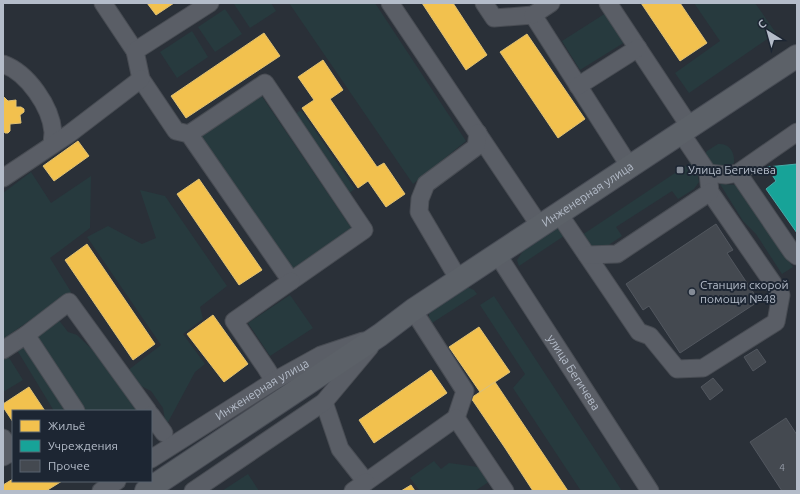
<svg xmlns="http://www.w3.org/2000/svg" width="800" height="494" font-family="Ubuntu,sans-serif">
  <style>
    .green { fill: #273a3e }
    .homes { fill: #f2c14e; stroke: #dfc073 }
    .public { fill: #17a398; stroke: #46aaa7 }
    .building { fill: #444950; stroke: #52575f }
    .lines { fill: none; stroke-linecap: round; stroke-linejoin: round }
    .minor-casing { stroke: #484c53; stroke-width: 19 }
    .major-casing { stroke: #484c55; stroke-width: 24 }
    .minor { stroke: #5a5e66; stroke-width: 17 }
    .major { stroke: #5c6168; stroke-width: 22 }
    .poi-dot { fill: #848b96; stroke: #1d2633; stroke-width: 1.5 }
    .labels { text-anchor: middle; stroke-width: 4; stroke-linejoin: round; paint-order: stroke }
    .number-label { font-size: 10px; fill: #989fab }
    .poi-label { font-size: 12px; fill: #b4bcc9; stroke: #1d2633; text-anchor: start }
    .street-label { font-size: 12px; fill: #b4bcc9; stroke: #1d2633 }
  </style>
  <rect width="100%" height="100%" fill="#2a3038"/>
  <path class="green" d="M236,3H271L276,11L250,28L234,4Z
    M289,3H375L466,141L413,184Z
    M694,3H755L776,33L689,93L675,73L720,41Z
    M225,9L242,34L215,52L198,27Z
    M606,13L625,42L580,70L562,41Z
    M192,31L208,57L177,78L160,52Z
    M261,95L352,229L292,270L199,136Z
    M301,110L355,189L349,193L295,114Z
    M718,144C729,143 735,152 734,163L728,168L713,165L705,154L707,151Z
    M690,163L697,173L699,182L694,189L678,199L672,191L616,227L622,236L604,248L591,249L582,235Z
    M31,172L51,203L91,176L90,228L50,258L71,292L3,339V193Z
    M720,184L737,185L793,267L782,274L756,234L743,221Z
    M140,190L165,196L227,286L200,307L203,319L183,334L205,364L195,372L166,426L163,408L151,391L137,384L127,371L161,345L87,237L108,226L142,244L156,238Z
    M561,225L567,234L519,266L517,260L525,248Z
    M467,287L474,290L477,294L432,323L429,319V311Z
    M290,295L313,328L270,356L248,323Z
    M494,296L622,491H581L513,388L525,374L480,305Z
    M58,319L68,332L77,335L104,361L137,411H83L34,336Z
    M26,344L70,411H54L17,350Z
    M6,353L23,380L3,392V355Z
    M434,461L441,469L449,463L478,467L490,481L475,491H420L410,478Z
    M248,474L259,491H222Z"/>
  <path class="homes" d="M147,3H174L156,15Z
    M422,3H453L487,55L466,70Z
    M641,3H680L707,43L680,61Z
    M264,33L280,56L186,118L171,96Z
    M527,34L585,119L558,138L500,52Z
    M323,60L343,90L330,99L377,167L384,163L405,194L386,207L368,181L358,188L302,108L314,100L298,77Z
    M3,96L8,101L16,100V107H21L24,109V112L20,115L21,123L10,124V131L8,133H5L3,130Z
    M78,141L89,156L54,181L43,166Z
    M199,179L262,270L239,285L177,194Z
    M87,244L155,344L133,360L65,260Z
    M213,315L248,364L224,382L187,334Z
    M479,327L510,372L480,392L449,347Z
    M431,370L447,393L374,443L359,420Z
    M495,382L568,491H533L505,448L471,398Z
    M29,387L45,411H13V422L3,407V404Z
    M13,479V481H62L46,491H3V485Z
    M411,485L415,491H401Z"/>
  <path class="public" d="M797,164V233L766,189L776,181L767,167Z"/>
  <path class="building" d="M716,224L733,250L727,253L759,301L680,353L649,306L643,310L626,284Z
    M757,349L766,362L753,371L744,357Z
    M713,378L723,390L710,400L701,387Z
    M786,418L797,435V491H782L750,442Z"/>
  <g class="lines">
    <g class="minor-casing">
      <g id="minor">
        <path d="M103,3L135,51"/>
        <path d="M390,3L540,226"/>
        <path d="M484,3L494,18L533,15L630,167"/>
        <path d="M608,3L690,127"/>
        <path d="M533,15L551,3"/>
        <path d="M3,64C28,73 51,107 53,132C53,136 52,141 52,145"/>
        <path d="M578,86L638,48"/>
        <path d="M681,133L708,173L726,175L738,173L797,132"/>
        <path d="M189,134L291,281L364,230L265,83L189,134L176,131L141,79L135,51L210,3"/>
        <path d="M738,173L792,252L797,256"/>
        <path d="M3,178L69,134L141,79"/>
        <path d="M559,214L639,332L650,336L677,369L703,368L776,322L781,295L710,192L708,173"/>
        <path id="s1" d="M497,254L650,491"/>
        <path d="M587,255L617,254L710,192"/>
        <path d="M459,280L419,212L420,199L426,184L476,147L478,133"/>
        <path d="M413,310L465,391L456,418"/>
        <path d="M3,350L26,335"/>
        <path d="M274,381L266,368L234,321L291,281"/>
        <path d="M324,402L340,449L366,482L456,418L505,491"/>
        <path d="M76,411L26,335L69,302L148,411"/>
        <path d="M151,415L164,433"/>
        <path d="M3,438L12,452L3,457"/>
        <path id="s2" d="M151,459L274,381L321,355L363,341"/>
        <path d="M101,491L117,481"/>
        <path d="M193,491L324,402L370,347"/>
        <path d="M353,491L366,482"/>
      </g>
    </g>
    <g class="major-casing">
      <g id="major">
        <path id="s3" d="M146,491L380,335L413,310L797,56"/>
      </g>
    </g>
    <use href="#minor" class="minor"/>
    <use href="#major" class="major"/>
  </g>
  <g class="poi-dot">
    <rect x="676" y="166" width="8" height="8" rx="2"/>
    <circle cx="692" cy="292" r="4"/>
  </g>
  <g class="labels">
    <g class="number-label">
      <text x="782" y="471">4</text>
    </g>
    <g class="poi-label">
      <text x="688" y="174">Улица Бегичева</text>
      <text x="700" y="289">Станция скорой<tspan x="700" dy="14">помощи №48</tspan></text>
    </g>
    <g class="street-label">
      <text dy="4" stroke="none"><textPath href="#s3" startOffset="532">Инженерная улица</textPath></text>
      <text dy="4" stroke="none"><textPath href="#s1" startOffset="141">улица Бегичева</textPath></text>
      <text dy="4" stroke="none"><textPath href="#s2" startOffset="131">Инженерная улица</textPath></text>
    </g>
  </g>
  <rect width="800" height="494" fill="none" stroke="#b4bcc9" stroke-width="8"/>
  <rect x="12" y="410" width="140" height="72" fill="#1d2633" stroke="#59626f"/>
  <rect x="20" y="420" width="20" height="12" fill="#f2c14e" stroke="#59626f"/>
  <text x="48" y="430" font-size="12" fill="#b4bcc9">Жильё</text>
  <rect x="20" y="440" width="20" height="12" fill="#17a398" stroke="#59626f"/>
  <text x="48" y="450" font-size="12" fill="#b4bcc9">Учреждения</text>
  <rect x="20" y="460" width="20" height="12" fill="#444950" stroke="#59626f"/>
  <text x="48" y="470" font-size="12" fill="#b4bcc9">Прочее</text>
  <g transform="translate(768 32) rotate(323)" stroke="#1d2633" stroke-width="3" paint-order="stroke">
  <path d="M0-3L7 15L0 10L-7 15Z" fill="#b4bcc9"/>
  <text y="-6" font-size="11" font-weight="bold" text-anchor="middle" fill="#b4bcc9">С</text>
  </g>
</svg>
